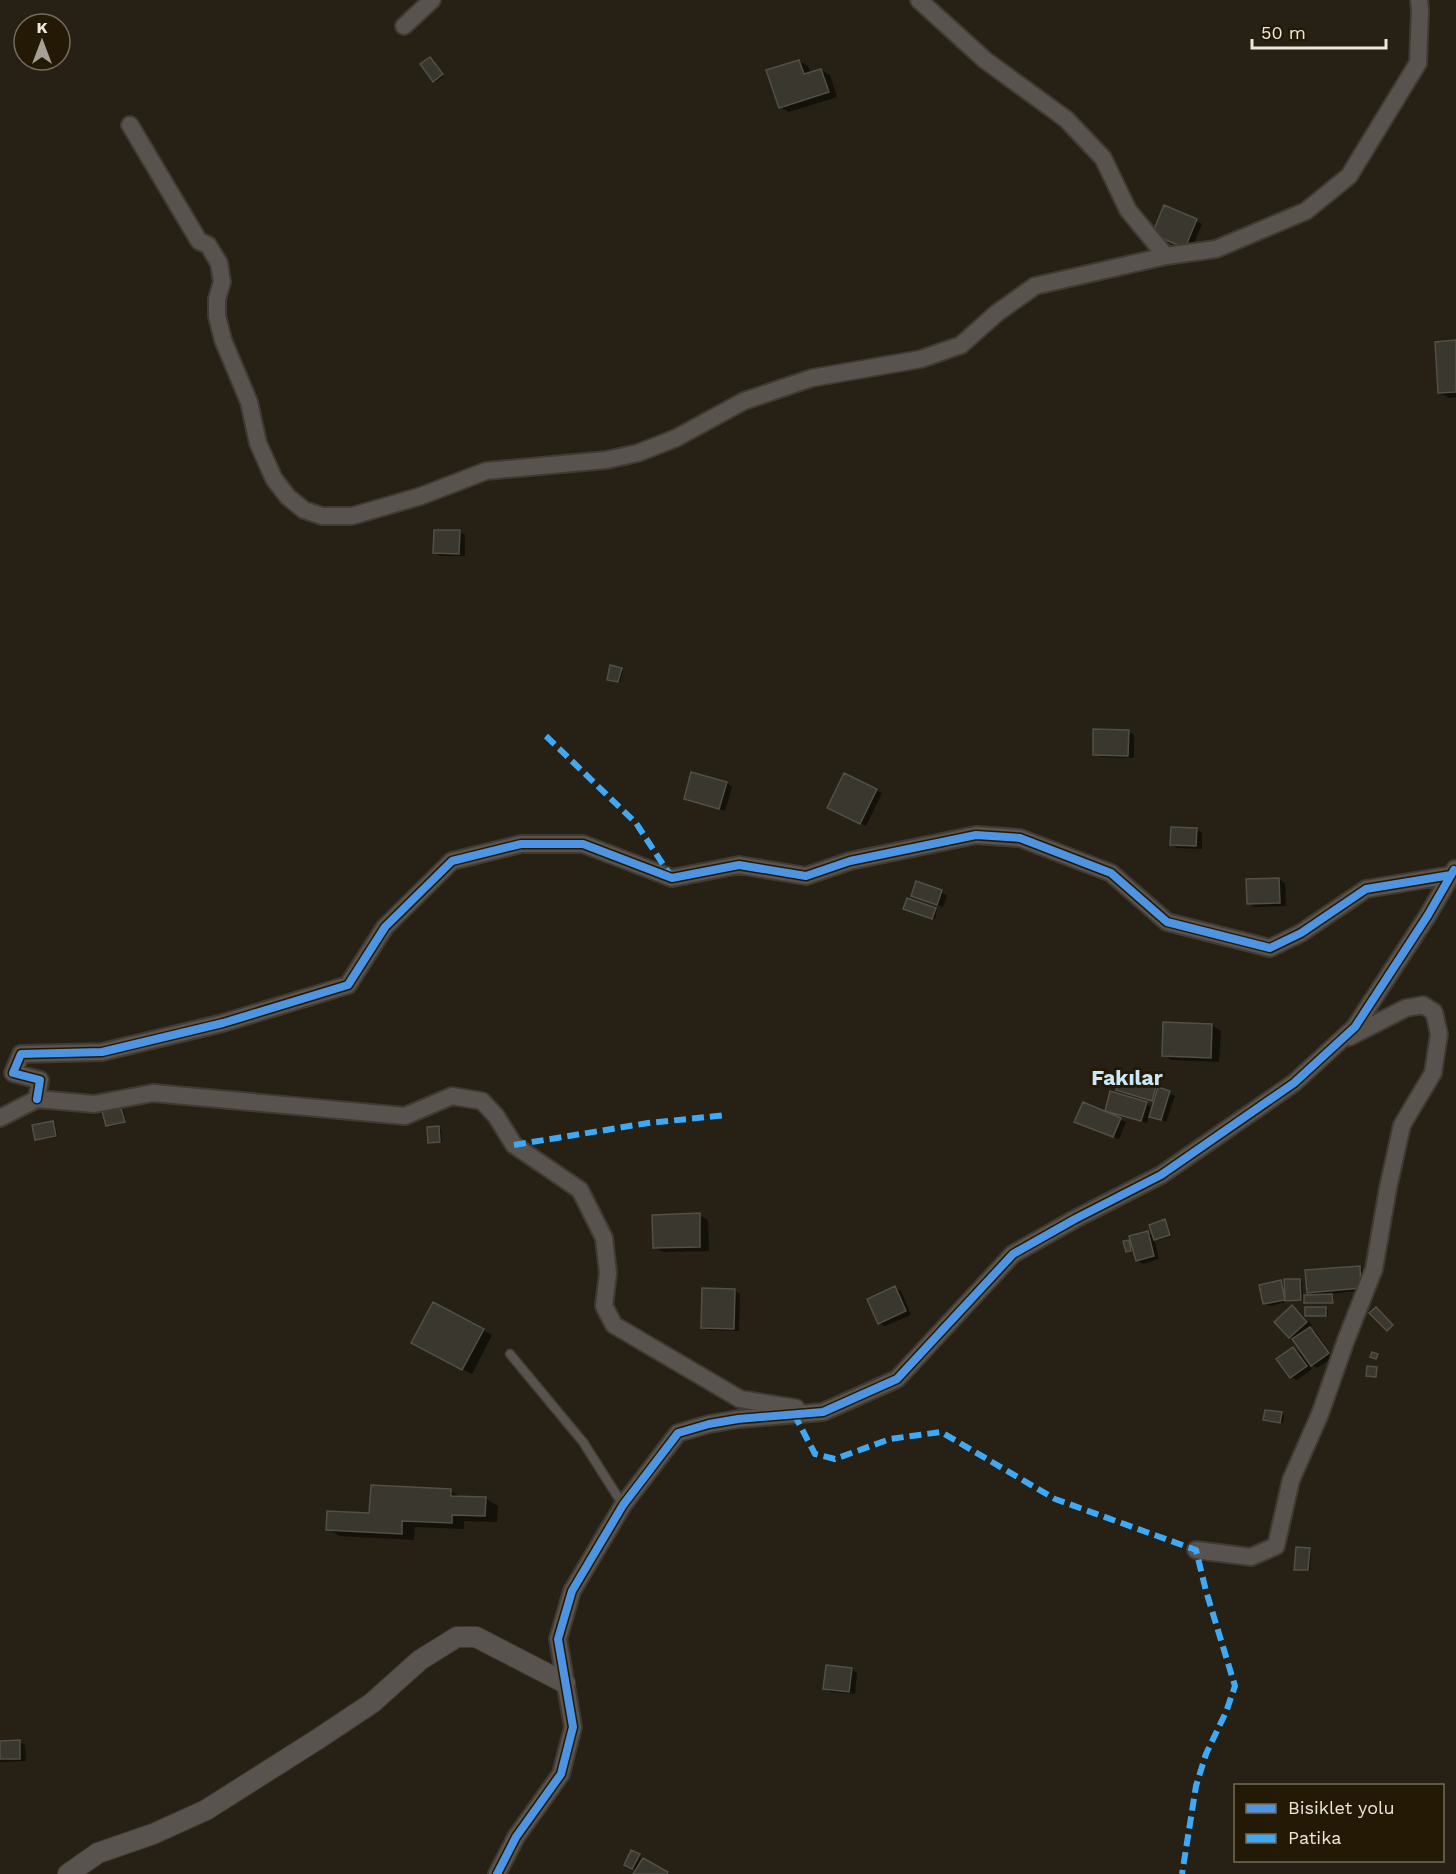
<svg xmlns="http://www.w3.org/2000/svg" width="1456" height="1874" font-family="'Work Sans',sans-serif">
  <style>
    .shadow { fill: #0007 }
    .building { fill: #39372e; stroke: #524f46; stroke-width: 1.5 }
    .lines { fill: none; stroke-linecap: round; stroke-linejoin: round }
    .service-casing { stroke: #403b32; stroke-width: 11 }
    .minor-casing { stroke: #403b32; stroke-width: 20 }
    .tertiary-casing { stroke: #403b32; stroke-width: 22 }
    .service { stroke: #58534f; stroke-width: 8 }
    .minor { stroke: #58534f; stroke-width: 16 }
    .tertiary { stroke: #58534f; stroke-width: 20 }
    .quiet { stroke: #3fa9f5; stroke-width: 6; stroke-dasharray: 12 6; stroke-linecap: butt }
    .cycleway-casing { stroke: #231905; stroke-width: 11 }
    .cycleway { stroke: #4d94e3; stroke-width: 8 }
    .labels { text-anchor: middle; stroke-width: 6; stroke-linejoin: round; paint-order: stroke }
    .neighbourhood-label { font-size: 21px; font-weight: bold; fill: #c9e8f9; stroke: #231905 }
  </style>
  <rect width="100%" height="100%" fill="#262015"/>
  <path class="shadow" d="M430,59L444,76L436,82L434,80Z
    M799,61L808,66L811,74L821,70L830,75L837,97L789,112L780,107Z
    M1165,207L1202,224L1191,250L1160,237Z
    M1456,342V397L1449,398L1439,392Z
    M459,532L465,535V556H440L435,552Z
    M621,670L623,671L620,682L611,680Z
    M1128,731L1134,735V758L1100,757L1094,754Z
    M727,783L732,787L725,811L685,798Z
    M876,790L882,793L866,826L835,811Z
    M1196,829L1202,833V849L1177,848L1172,844Z
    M1279,879L1285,883L1286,906L1254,907L1249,903Z
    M917,883L947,895L943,907L918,898Z
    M935,909L937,910L935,919L907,910Z
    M1212,1025L1221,1031L1219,1062L1172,1060L1163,1055Z
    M1157,1084L1162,1087V1090L1175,1096L1166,1122L1149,1115L1147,1123L1112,1113V1115L1126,1122L1119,1139L1082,1124L1106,1113L1111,1093L1146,1104L1153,1108L1155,1102L1117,1090Z
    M120,1107L123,1108L126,1122L110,1127L107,1125Z
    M53,1123L55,1124L58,1137L39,1140L36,1139Z
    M438,1128L441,1129L442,1142L432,1143L430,1142Z
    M699,1215L708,1220L709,1251L663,1252L654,1247Z
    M1165,1221L1167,1222L1172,1236L1158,1240L1154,1238L1159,1259L1143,1264L1137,1260L1135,1251H1127L1128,1242L1133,1244L1147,1232L1154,1236Z
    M1359,1267L1365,1271L1367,1290L1329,1294L1334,1297V1303L1308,1304L1305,1301H1290L1270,1306L1264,1303L1281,1282L1286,1285L1300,1280L1302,1282L1303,1296H1315L1308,1292Z
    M895,1288L901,1291L911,1315L885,1326L879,1323Z
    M735,1291L740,1294L739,1331L708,1330L702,1327Z
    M1292,1307L1298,1310L1312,1325L1309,1328L1316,1332L1333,1357L1317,1368L1310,1364L1295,1340L1290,1337Z
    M1326,1308L1328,1310V1316L1307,1315Z
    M483,1330L492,1335L472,1374L422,1348Z
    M1293,1348L1299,1352L1312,1369L1297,1380L1291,1377Z
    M1281,1414L1284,1415L1283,1423L1265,1420Z
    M450,1491L463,1498L486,1499L498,1506L497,1522L464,1521V1529L415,1527L414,1540L340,1536L328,1529Z
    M1309,1549L1311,1551L1310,1571L1296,1569Z
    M851,1669L857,1673L855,1694L831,1692L825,1689Z
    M0,1742H20L25,1745L26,1761L0,1762Z
    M632,1852L641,1857L636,1868L638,1869L644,1860L669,1874H635L637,1871L626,1864Z"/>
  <path class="building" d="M430,57L443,74L433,82L420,64Z
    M799,60L804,74L821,69L829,92L779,108L766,70Z
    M1164,205L1197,219L1185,248L1152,234Z
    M1456,340V392L1438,393L1435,342Z
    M434,530H460L459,554L433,553Z
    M610,665L622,668L618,682L607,680Z
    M1093,729L1129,730L1128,756L1093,755Z
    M691,772L727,782L719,809L684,799Z
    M844,773L877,789L860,824L827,808Z
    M1171,827L1197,828L1196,846L1170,845Z
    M1279,878L1280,903L1247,904L1246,879Z
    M916,881L942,890L937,905L911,896Z
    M907,898L936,908L932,919L903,909Z
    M1163,1022L1212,1024L1211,1058L1162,1056Z
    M1121,1072L1157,1083L1152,1101L1116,1090Z
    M1158,1087L1170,1091L1161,1120L1149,1117Z
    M1110,1091L1147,1102L1141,1121L1105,1111Z
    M1083,1102L1121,1118L1113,1137L1074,1122Z
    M120,1105L125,1122L106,1126L102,1111Z
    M53,1121L56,1136L35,1140L32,1125Z
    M439,1126L440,1142L428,1143L427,1127Z
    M700,1213V1247L653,1248L652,1215Z
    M1165,1219L1170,1235L1154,1240L1149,1225Z
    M1148,1231L1154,1256L1136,1261L1129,1236Z
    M1129,1240L1131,1251L1126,1252L1123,1241Z
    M1360,1266L1361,1288L1307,1293L1305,1270Z
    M1284,1279H1300L1301,1300L1285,1301Z
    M1281,1280L1285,1300L1263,1304L1259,1285Z
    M895,1286L906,1311L878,1324L867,1299Z
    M702,1288L735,1289L734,1329L701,1328Z
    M1332,1294L1333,1303H1304V1295Z
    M433,1302L484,1329L462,1370L411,1343Z
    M1292,1305L1307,1322L1289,1338L1274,1322Z
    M1305,1307H1326V1316H1305Z
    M1376,1307L1393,1325L1387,1331L1369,1313Z
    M1310,1327L1329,1353L1311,1366L1292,1339Z
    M1293,1347L1307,1366L1290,1378L1276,1359Z
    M1372,1352L1378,1354L1376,1359L1370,1357Z
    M1367,1366L1377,1367L1376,1377L1366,1376Z
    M1265,1410L1282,1412L1280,1423L1263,1420Z
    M371,1485L451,1489V1496L486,1497L485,1516L452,1515V1523L402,1521V1534L326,1530L327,1511L369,1513Z
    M1296,1547L1310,1548L1308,1570H1294Z
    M826,1665L852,1668L849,1692L823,1689Z
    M20,1740V1759H0V1741Z
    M631,1850L640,1854L632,1869L624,1865Z
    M643,1858L668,1872L667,1874H633Z"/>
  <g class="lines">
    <g class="service-casing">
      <path id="service" d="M510,1354L583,1442L623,1505"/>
    </g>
    <g class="minor-casing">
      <path id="minor" d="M919,0L985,60L1066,119L1103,158L1128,210L1166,256L1216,249L1306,211L1349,176L1418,63L1420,10L1419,0
        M404,26L432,0
        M130,125L199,241L208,245L219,263L222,282L217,299V316L223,340L249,402L258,443L274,479L288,497L304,510L322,516H352L421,496L486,471L606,460L638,453L676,438L744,401L812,378L921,359L961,345L997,313L1035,286L1166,256
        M37,1099L40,1080L13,1073L21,1054L102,1052L223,1023L348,985L385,927L452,861L521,844H583L672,878L739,865L806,876L850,861L976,835L1020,838L1111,873L1167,922L1270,948L1301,933L1366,889L1451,875
        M0,1118L37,1099L94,1104L153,1093L405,1116L452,1096L482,1101L496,1116L514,1145L580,1190L604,1238L608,1273L604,1306L614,1325L740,1399L796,1408
        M1196,1550L1251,1557L1276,1546L1291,1480L1320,1414L1346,1340L1374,1269L1388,1188L1402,1125L1433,1073L1439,1034L1434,1012L1423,1005L1406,1008L1349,1037
        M497,1874L516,1837L561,1774L573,1727L558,1639L572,1591L623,1505L678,1433L709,1424L738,1419L823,1412L897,1379L1013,1254L1075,1219L1161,1175L1294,1083L1355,1027L1428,915L1455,869"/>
    </g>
    <g class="tertiary-casing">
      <path id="tertiary" d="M68,1874L98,1853L153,1834L206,1810L318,1739L372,1703L420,1660L457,1637H476L565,1683"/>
    </g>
    <use href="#service" class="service"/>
    <use href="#minor" class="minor"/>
    <use href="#tertiary" class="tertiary"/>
    <path class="quiet" d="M546,736L636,823L670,875
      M514,1145L648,1123L727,1115
      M794,1414L815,1454L835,1459L890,1439L941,1432L1055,1499L1196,1550L1206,1591L1235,1686L1226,1712L1206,1754L1196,1786L1182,1874"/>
    <g class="cycleway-casing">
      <path id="cycleway" d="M37,1099L40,1080L13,1073L21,1054L102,1052L223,1023L348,985L385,927L452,861L521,844H583L672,878L739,865L806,876L850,861L976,835L1020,838L1111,873L1167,922L1270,948L1301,933L1366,889L1451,875
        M497,1874L516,1837L561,1774L573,1727L558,1639L572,1591L623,1505L678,1433L709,1424L738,1419L823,1412L897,1379L1013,1254L1075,1219L1161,1175L1294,1083L1355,1027L1428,915L1454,870"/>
    </g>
    <use href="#cycleway" class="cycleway"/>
  </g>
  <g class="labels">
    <g class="neighbourhood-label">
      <text x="1127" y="1085">Fakılar</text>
    </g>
  </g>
  <rect x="1234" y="1784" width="210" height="78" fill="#231905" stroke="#746b5a" stroke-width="1.5"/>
  <rect x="1246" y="1804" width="30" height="9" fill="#4d94e3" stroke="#746b5a" stroke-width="1.5"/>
  <text x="1288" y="1814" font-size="18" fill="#ede7da">Bisiklet yolu</text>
  <rect x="1246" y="1834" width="30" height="9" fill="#3fa9f5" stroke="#746b5a" stroke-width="1.5"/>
  <text x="1288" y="1844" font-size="18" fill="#ede7da">Patika</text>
  <g transform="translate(42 42)"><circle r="28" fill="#231905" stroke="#746b5a" stroke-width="1.5"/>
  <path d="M0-4.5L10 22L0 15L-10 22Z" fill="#a7a195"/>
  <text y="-9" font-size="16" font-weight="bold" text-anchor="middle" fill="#ede7da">K</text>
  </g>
  <path d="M1252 39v9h134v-9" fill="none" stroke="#ede7da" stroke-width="3"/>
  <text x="1261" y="39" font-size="18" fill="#ede7da" stroke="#231905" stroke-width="4.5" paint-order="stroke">50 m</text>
</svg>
